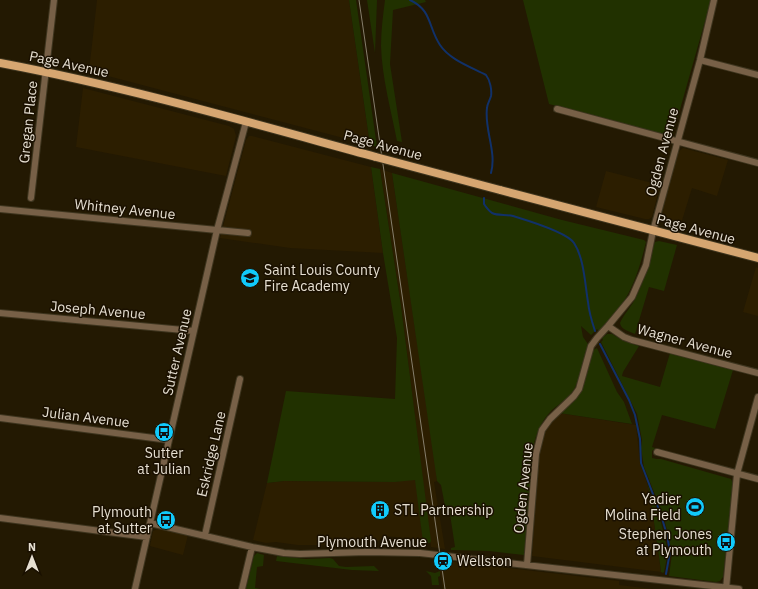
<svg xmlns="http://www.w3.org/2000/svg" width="758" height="589" font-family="'IBM Plex Sans',sans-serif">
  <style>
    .built { fill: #2c1e00 }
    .green { fill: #213100 }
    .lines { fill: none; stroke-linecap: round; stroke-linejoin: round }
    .stream { stroke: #113169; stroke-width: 2 }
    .minor-casing { stroke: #3e351f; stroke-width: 8 }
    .major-casing { stroke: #3e351f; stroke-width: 10 }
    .minor { stroke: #776047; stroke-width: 6 }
    .major { stroke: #d6a671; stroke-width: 8 }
    .tram { stroke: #867e6c; stroke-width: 1 }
    .major-bridge-casing { stroke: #3e351f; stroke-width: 10; stroke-linecap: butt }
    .major-bridge { stroke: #d6a671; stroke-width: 8 }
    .labels { text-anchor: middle; stroke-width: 3; stroke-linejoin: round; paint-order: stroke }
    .street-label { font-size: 14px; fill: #e6dfd1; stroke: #1a1000 }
    .poi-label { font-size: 14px; fill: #e6dfd1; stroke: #1a1000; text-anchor: start }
  </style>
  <rect width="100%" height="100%" fill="#231902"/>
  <path class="built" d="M97,0H349L370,145L89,71Z
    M83,88L229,126L234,129L236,136L226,176L76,147Z
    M249,136H252L371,167L383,253L290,248L220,238L246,140Z
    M683,148L728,160L717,196L692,188L680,227L665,223L661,217L678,152Z
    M380,169L392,173L436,469L437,481L434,482L445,549L431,547L401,306Z
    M606,171L660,185L652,217L649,219H645L596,207Z
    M756,267L758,268V316L743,312Z
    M559,413L636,425L640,463L647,483L651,501L661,572L532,556L539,454L542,442L545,432Z
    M410,479H416L423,541L396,537L385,536L378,541L319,545H298L276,542L266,543L253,540L267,483L284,481L395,482Z
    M160,528L188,535L183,555L150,546L153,531Z
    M438,560L619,581V585L653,589H443Z"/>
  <path class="green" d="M349,0H356L377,147L370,145Z
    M367,0H377L375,53Z
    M385,0H425L426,2L393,10L390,64L402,142L397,141C391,110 382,78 381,46C381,31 383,15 385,0Z
    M523,0H711L673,134L667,135L549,104Z
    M371,167L380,169L401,306L431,541L430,543L423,542L415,480L395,482L284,481L267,483L286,391L395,399L397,338L383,253Z
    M392,173L562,220L644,240L646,242C640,267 633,290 618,310C612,317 605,324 599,331L597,329L591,335L581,326L583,337L588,344C584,357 580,381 573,391C567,399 559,404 552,410C541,421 536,434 533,448L524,555L489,551L451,550V548L455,547L450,514L445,506L441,485L437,481Z
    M659,241L677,245L664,291L649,287L635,334C629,331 621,330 620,323C624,314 631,307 635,299C644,282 649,263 654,245L655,242Z
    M607,334H612L624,341L639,346L623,372L622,376L660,387L670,353L733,370L715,429L662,415L652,447L655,448L652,451V458L657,459H661L731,479L733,484L723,577L720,581L716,582L669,576L672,554L671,548L664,517L644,467L641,448L642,440L637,414L601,342L603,340L602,338Z
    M597,348L617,392L624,402L632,424L559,413C586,394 585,380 593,350Z
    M647,483L660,518L668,552L664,572L663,573L661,572L660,564L651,501Z
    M257,553L264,555L263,566L257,567L255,588L260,589H246L254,556Z
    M277,556L306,559L330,558L333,559L339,566L346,567L374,566L379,571L352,570L276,561Z
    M426,571L435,573L440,571V576L438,577L439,585H432L431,576Z"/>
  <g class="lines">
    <path class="stream" d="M410,0C432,10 428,27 440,45C450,60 471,67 486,75C490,80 492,90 491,96C490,100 487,104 487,108C484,129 497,152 491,173
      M484,198V204C486,207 489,211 492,213C498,216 506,214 513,216C526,220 567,232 574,243C584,258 585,284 588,302C589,312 592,322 595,331
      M600,344L629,400L635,415L640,439L641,463L661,515L667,535L670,552L666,574"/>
    <g class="minor-casing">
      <path id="minor" d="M700,60L758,75
        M557,109L758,163
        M31,198L54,0
        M0,209L248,233
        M0,313L194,331
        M608,326L624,337L632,340L758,373
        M0,418L169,440
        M657,452L758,479
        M0,518L147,537
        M150,523L252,547L284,553L300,554L367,552L420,553L739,589
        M205,535L240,379
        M527,565L536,454L542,430L550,419L574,396L579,389L591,346L597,338L608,326L632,297L646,265L653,231L700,60L714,0
        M135,589L217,230L246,122
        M242,589L252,547
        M726,589L737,474L758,397"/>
    </g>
    <g class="major-casing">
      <path id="major" d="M0,63C127,87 251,123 376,157
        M500,190L758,258"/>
    </g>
    <use href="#minor" class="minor"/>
    <use href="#major" class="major"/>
    <path class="tram" d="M359,0L445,589"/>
    <g class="major-bridge-casing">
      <path id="major-bridge" d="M376,157L500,190"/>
    </g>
    <use href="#major-bridge" class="major-bridge"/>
  </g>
  <defs>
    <g id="school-disc" transform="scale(1)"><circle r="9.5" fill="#11cafb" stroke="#1a1000"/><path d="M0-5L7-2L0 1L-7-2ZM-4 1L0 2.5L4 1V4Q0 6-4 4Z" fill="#111"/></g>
    <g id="bus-disc" transform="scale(1)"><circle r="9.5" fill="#11cafb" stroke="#1a1000"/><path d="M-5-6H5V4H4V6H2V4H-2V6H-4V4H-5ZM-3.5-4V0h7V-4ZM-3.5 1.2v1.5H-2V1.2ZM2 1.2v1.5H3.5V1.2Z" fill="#111"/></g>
    <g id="stadium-disc" transform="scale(1)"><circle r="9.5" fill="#11cafb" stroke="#1a1000"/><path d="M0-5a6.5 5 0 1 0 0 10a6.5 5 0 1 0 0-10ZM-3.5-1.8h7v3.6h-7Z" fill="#111"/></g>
    <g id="building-disc" transform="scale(1)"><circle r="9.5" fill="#11cafb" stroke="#1a1000"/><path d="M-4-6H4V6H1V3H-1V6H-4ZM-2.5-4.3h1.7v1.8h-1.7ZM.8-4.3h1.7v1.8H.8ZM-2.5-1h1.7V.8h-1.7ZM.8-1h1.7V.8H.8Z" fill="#111"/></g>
    <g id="station-disc" transform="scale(1)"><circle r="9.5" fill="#11cafb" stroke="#1a1000"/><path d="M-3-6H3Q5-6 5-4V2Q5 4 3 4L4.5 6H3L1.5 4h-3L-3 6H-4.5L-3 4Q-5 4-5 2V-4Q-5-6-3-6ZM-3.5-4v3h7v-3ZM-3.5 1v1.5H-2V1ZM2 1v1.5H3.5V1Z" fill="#111"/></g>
  </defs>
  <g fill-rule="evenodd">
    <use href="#school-disc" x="250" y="278"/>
    <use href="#bus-disc" x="164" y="432"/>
    <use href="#stadium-disc" x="695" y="507"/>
    <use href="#building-disc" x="380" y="510"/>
    <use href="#bus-disc" x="166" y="520"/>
    <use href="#bus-disc" x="726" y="542"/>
    <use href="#station-disc" x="443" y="561"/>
  </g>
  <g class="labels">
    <g class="street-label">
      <text transform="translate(69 64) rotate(12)" y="5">Page Avenue</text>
      <text transform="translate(28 122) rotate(-84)" y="5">Gregan Place</text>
      <text transform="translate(383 145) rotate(15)" y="5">Page Avenue</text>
      <text transform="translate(662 152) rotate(-75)" y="5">Ogden Avenue</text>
      <text transform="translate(125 209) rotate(6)" y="5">Whitney Avenue</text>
      <text transform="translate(696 229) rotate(15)" y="5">Page Avenue</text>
      <text transform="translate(98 310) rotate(5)" y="5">Joseph Avenue</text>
      <text transform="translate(685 341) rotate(15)" y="5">Wagner Avenue</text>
      <text transform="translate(177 352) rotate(-77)" y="5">Sutter Avenue</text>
      <text transform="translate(86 417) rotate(7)" y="5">Julian Avenue</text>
      <text transform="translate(211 454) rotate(-77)" y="5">Eskridge Lane</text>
      <text transform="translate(523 488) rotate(-84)" y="5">Ogden Avenue</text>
      <text x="372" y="547">Plymouth Avenue</text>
    </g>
    <g class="poi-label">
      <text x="264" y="275">Saint Louis County<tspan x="264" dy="16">Fire Academy</tspan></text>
      <text x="164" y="458" text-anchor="middle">Sutter<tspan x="164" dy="16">at Julian</tspan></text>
      <text x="681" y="504" text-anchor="end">Yadier<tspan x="681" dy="16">Molina Field</tspan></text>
      <text x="394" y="515">STL Partnership</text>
      <text x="152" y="517" text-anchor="end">Plymouth<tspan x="152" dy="16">at Sutter</tspan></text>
      <text x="712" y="539" text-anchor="end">Stephen Jones<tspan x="712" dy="16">at Plymouth</tspan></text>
      <text x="457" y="566">Wellston</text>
    </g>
  </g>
  <g transform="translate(32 557)" stroke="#1a1000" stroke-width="3" paint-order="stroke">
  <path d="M0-3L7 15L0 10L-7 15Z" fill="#e6dfd1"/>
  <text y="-6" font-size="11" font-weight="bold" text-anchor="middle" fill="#e6dfd1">N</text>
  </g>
</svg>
